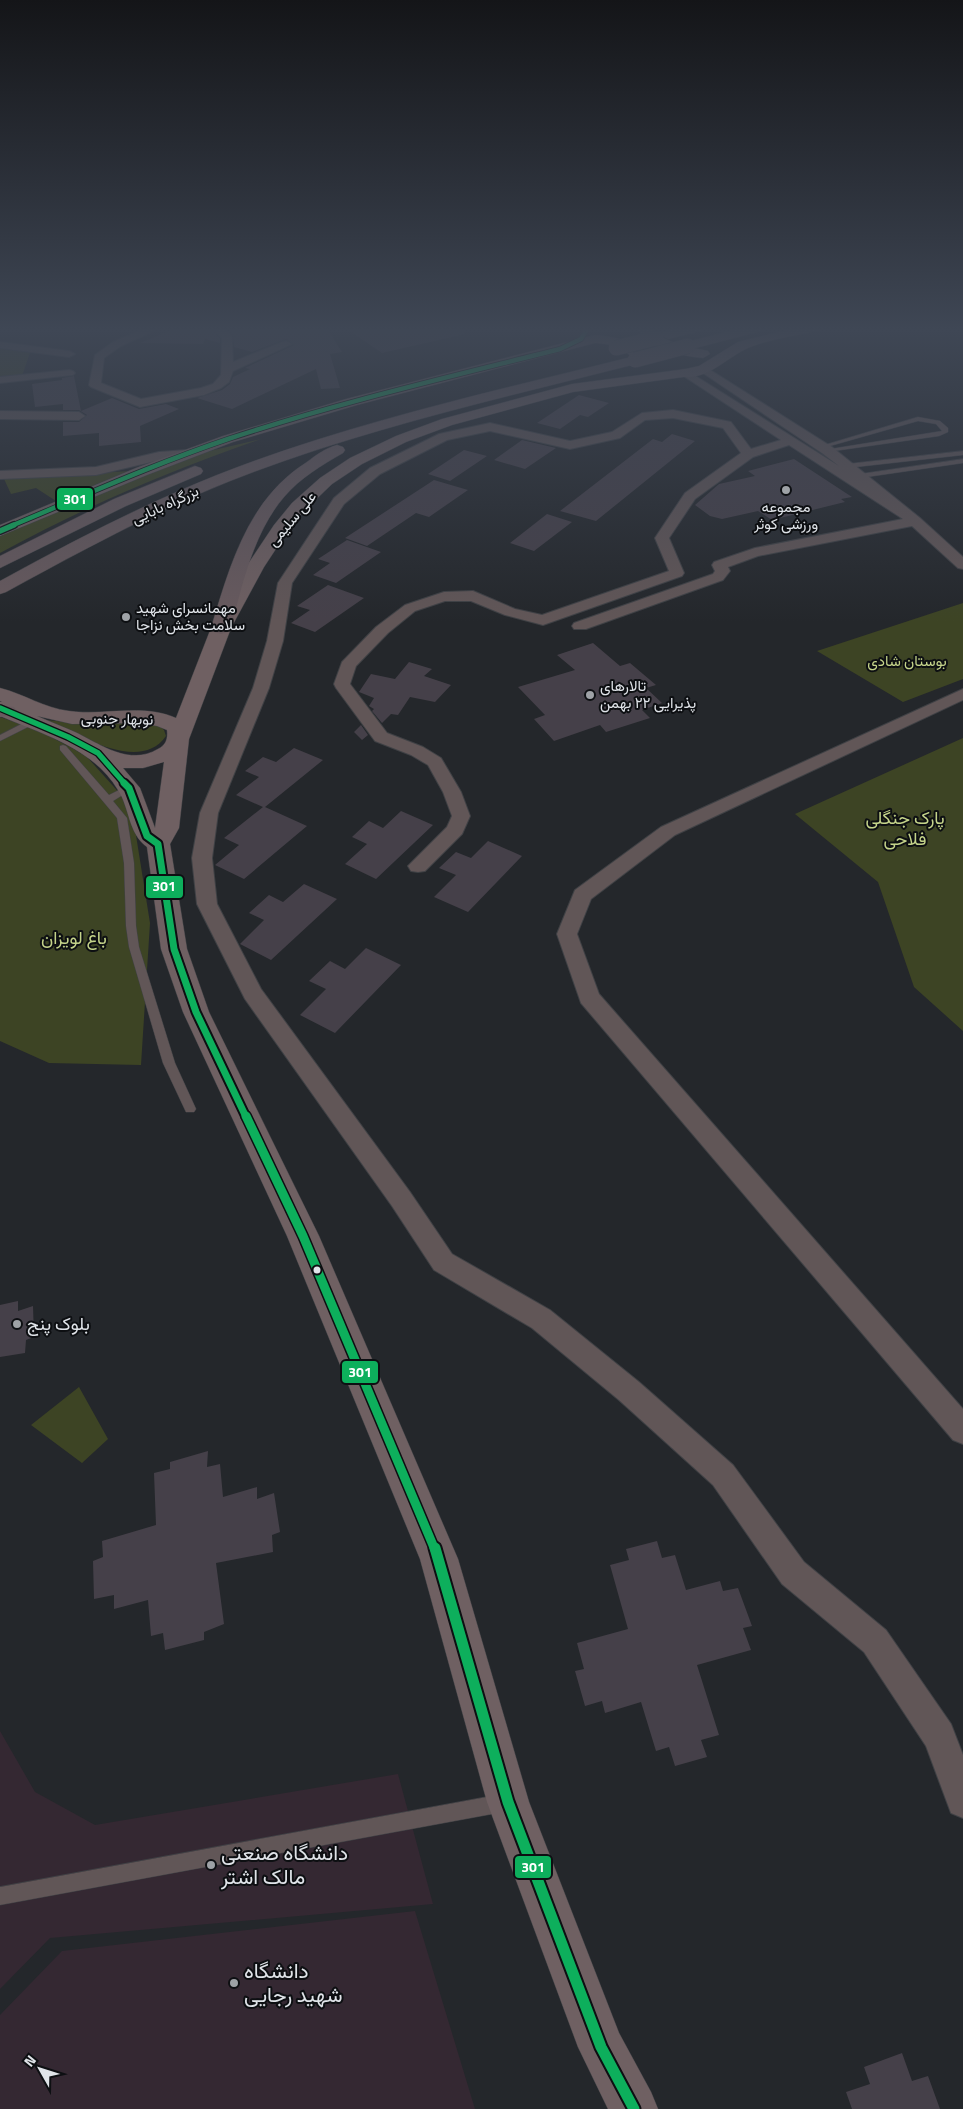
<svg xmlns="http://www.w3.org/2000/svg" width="963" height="2109" font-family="'Titillium Web',Vazirmatn,sans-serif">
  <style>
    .education { fill: #342832 }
    .green { fill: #3d4424 }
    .building { fill: #454049 }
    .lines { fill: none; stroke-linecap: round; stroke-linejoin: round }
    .lane-casing { stroke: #3f4145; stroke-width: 1 }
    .street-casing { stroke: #3f4145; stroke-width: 2 }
    .secondary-casing { stroke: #3f4145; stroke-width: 1 }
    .primary-casing { stroke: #3f4145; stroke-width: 1 }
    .highway-casing { stroke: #3f4145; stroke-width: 1 }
    .lane { fill: #615657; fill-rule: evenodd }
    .street { fill: #615657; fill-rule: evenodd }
    .secondary { fill: #6f6062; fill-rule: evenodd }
    .primary { fill: #6c5e61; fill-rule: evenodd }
    .highway { fill: #685a5e; fill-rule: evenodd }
    .highway-bridge-casing { stroke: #3f4145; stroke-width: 16; stroke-linecap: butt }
    .highway-bridge { stroke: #685a5e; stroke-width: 15 }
    .bus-1-far4-casing { stroke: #0d0f12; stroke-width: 6 }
    .bus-1-far3-casing { stroke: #0d0f12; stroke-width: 8 }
    .bus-1-far2-casing { stroke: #0d0f12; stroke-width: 11 }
    .bus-1-far1-casing { stroke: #0d0f12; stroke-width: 12 }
    .bus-1-casing { stroke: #0d0f12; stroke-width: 15 }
    .bus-1-far4 { stroke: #0daf5c; stroke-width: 4.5 }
    .bus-1-far3 { stroke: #0daf5c; stroke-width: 5.5 }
    .bus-1-far2 { stroke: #0daf5c; stroke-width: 7 }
    .bus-1-far1 { stroke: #0daf5c; stroke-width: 9 }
    .bus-1 { stroke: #0daf5c; stroke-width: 11 }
    .poi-dot { fill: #9ea2a6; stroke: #0d0f12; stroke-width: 2 }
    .bus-dot { fill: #e0e4e9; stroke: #0d0f12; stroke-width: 2 }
    .labels { text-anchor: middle; stroke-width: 4; stroke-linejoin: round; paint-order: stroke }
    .far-street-label { font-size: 15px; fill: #e0e4e9; stroke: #0d0f12 }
    .far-poi-label { font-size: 15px; fill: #e0e4e9; stroke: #0d0f12; text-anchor: start }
    .far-park-label { font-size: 15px; fill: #c5d48a; stroke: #0d0f12 }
    .park-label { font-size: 18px; fill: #c5d48a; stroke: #0d0f12 }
    .poi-label { font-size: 18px; fill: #e0e4e9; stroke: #0d0f12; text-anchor: start }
    .near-poi-label { font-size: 21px; fill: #e0e4e9; stroke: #0d0f12; text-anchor: start }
    .line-badge { stroke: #0d0f12; stroke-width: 2 }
    .badge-label { font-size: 14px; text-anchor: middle; font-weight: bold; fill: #fff }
  </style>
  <rect width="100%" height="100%" fill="#24272b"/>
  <path class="education" d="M0,1731L35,1792L95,1825L398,1774L433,1904L50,1938L0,1989Z
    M415,1911L475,2109H0V2015L62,1951Z"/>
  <path class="green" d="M0,347L31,350L22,376L0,378Z
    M261,439C171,470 84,507 0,553V534L201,453Z
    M129,471L56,501L36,488L11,494L4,479Z
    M963,603V679L903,702L817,651Z
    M0,717L35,729L72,748L87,757L123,797L135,829L150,923L141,1065L49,1063L0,1041Z
    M46,720L89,724L148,722L159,725L164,730L166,736C140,774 77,734 46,720Z
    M963,738V1031L914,987L878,882L795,814Z
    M79,1387L108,1439L82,1463L31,1425Z"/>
  <path class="building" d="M178,327H211L220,339V343L205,339L203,344L140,343Z
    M226,327H326L342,352L330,354L340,388L321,389L316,369L232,409L197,398L222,390L230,384L233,377L250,369L245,368L294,345L286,339L252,352L234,347L233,336Z
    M344,327H464L465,334L382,353Z
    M74,376L81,411L112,398L139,409L166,404L179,409L140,426L141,442L99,446V433L63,436V422H79L87,415L79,410H63V404L35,407L32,384L62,380V378Z
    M579,395L609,403L588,417L580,415L560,429L537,423Z
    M672,434L695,441L596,521L560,511L653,439L662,442Z
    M522,440L556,448L525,469L494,460Z
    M464,450L487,456L450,481L428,474Z
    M794,459L852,497L841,499L845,502L772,520L758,511L722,519L710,516L695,505L719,484L755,476L748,471Z
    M434,480L468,490L429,517L416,513L367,546L345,538Z
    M547,514L572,522L534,551L510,543Z
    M347,540L381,552L336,583L313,575L330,563L318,559Z
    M328,585L364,598L315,632L291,623L310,610L297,606Z
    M593,643L620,666L630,663L656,685L646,688L662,703L642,710L650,718L606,732L600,725L554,741L534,719L545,715L518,687L575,670L557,655Z
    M409,662L432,669L424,676L451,685L435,702L410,697L398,715L391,714L382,723L372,711L374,709L369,706L374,698L359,692L371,674L395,679Z
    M361,725L368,735L362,740L354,732Z
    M294,748L323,760L265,807L307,826L244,879L215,865L239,845L224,838L263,807L236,795L259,777L245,771L263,757L276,762Z
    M401,811L433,825L376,879L345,864L367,844L352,837L369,821L383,828Z
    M488,841L522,856L468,912L434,897L456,875L439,868L456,852L471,858Z
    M304,884L337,899L271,960L240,944L264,920L249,913L269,895L283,902Z
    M366,948L401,965L335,1033L300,1015L326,989L309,981L330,961L345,969Z
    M18,1301V1311L33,1306L34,1337L26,1340L25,1353L0,1357V1305Z
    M208,1451L207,1467L220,1464L223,1497L257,1487V1499L274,1493L280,1532L272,1535L273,1552L216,1563L224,1624L204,1632V1640L165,1650L163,1633L151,1636L148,1600L114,1609V1595L94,1599L93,1561L103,1557L102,1541L156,1525L154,1473L170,1469V1462Z
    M657,1541L662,1558L675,1555L686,1590L720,1581L723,1591L738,1588L752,1626L743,1628L751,1650L697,1665L719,1735L701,1740L707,1757L675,1766L669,1747L656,1751L641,1702L605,1713L602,1701L585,1706L575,1671L584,1669L577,1643L628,1629L610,1565L629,1560L626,1549Z
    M902,2053L912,2081L928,2076L940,2109H852L846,2092L870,2084L864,2067Z"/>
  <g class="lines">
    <g class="lane-casing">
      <path id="lane" d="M918,417L940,421L948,428V432L939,436L827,452L824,450L942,431L936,424L918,421L823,448L818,447Z
        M963,451V455L847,468L844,466L847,464Z
        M963,459V463L860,478L857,476L860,474Z
        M31,719L34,720V724L0,741V735Z
        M63,745L66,746L109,795L129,785L134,788L113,801L127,818L134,863L136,926L139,947L175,1063L196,1109L194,1112H186L163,1063L129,947L126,926L124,863L117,818L60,750V746Z
        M503,1794L509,1797L512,1803L509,1809L503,1812L0,1905V1887Z"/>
    </g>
    <g class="street-casing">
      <path id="street" d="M148,327H162L121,346L104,358L101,383L141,399L201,388L213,384L221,375L222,338L213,327H224L232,337L233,362L282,342L286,341L292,344L233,371L229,382L221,388L204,395L140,407L91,387L89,385L95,355L113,342Z
        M0,342L69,351L75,354L69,357L0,348Z
        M704,366L832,447L920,518L963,557V569L958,568L912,526L758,556L728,567L730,571L723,580L586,629H574L572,626L574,623L713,574L715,571L712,565L714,562L755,548L903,519L789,445L753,457L695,499L669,538L684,573L682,576L543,625L505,615L471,601H445L415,611L388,633L356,666L350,684L387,733L423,747L441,758L461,792L470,816L462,834L425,871L418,872L411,871L408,866L447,827L452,816L443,792L428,765L411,755L375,741L336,688L334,684L342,662L376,627L405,605L444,592L473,591L515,609L542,615L669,571L655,538L685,493L741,453L723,428L673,418L645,420L620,438L570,449L490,431L447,440L380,474L344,504L292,583L283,641L269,688L218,813L212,858L217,904L261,989L410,1192L452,1254L550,1310L639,1382L733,1465L804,1562L886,1630L951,1724L963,1755V1818L951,1813L926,1746L864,1652L782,1584L713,1485L619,1400L532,1328L434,1270L392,1206L245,999L197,904L192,858L200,813L253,688L267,641L278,583L334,498L370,468L439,434L490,423L570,441L612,432L642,413L673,410L731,422L751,449L781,440L682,375L680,373L682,371L686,370L839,466L822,453L700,371L698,369Z
        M69,370L73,371L75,373L73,375L0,383V377Z
        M0,411L79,412L85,416L79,420L0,419Z
        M187,450L192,451L193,454L192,457L160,460L96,475L0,479V471L96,467L159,452Z
        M963,689V700L675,835L591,899L577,934L599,994L963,1409V1444L953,1440L581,1003L557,934L575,890L661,827Z"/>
    </g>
    <g class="secondary-casing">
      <path id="secondary" d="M595,335C615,336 641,343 653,360L651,363C639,366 629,353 619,348C611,344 604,344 595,343L357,405L233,442L147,475L0,536V525L136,468L223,436L346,399Z
        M686,369L691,370L693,373L691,376L573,392L452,425L406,442L362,464L332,484L304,511L287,532L264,567L231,628L189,739L179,828L170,844L187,949L209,1012L319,1236L458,1559L529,1802L619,2033L651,2092L658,2109H608L578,2047L487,1802L420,1559L287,1236L183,1012L161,949L147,847C128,833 130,809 118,790C93,748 42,734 0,716V702H2L0,701V688C24,694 44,708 69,711C104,716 142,703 176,718L211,628L246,567L274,525L292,503L320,478L350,458L396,436L442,419L572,384ZM37,716L72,724L139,723L157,726L167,730C168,739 166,745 158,749C129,766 102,745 75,732C63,727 49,721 37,716ZM164,762L155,828L140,788L123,768H143Z"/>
    </g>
    <g class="primary-casing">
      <path id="primary" d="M635,327H649C666,344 687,346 708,351L710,354L703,358C679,356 650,348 635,327Z
        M799,327H822L820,330C799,335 766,340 748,348C727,357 706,382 681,376L679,373L681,370L699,366L738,342Z"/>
    </g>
    <g class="highway-casing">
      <path id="highway" d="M684,327H706L704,330L668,339L661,335L663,332Z
        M745,327H767L765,330L688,350L681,346L683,343Z
        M635,356L642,360L640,363C502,398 362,429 230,481C153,512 79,552 6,592L0,594V581C71,542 142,505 217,475C352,422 495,391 635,356Z
        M337,445L343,447L345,450L343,453C322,465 300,478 284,497C254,532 242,584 231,628L228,632L221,634L214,632L211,628C230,565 248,499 307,462C316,455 326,448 337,445Z
        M195,466L201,468L203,471L201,474L126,506L0,568V556L114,499Z
        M0,705L14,707L17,711L14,715L0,717Z"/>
    </g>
    <use href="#lane" class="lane"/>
    <use href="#street" class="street"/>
    <use href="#secondary" class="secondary"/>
    <use href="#primary" class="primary"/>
    <use href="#highway" class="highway"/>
    <g class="highway-bridge-casing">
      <path id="highway-bridge" d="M616,348L656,338
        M635,360L688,346"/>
    </g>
    <use href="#highway-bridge" class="highway-bridge"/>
    <g class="bus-1-far4-casing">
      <path id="bus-1-far4" d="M11,526C83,496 154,464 228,439C337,403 449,377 560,349L581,339L588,327"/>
    </g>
    <g class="bus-1-far3-casing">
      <path id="bus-1-far3" d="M0,531L14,525
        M0,708L68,737L98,753L125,784"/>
    </g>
    <g class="bus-1-far2-casing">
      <path id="bus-1-far2" d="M124,783L129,788L147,836L158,844L174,949L196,1012L246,1117"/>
    </g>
    <g class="bus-1-far1-casing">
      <path id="bus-1-far1" d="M246,1116L303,1236L435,1550"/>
    </g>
    <g class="bus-1-casing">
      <path id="bus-1" d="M435,1548L508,1802L601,2047L634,2109"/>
    </g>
    <use href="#bus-1-far4" class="bus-1-far4"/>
    <use href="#bus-1-far3" class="bus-1-far3"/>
    <use href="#bus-1-far2" class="bus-1-far2"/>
    <use href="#bus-1-far1" class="bus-1-far1"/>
    <use href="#bus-1" class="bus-1"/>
  </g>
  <linearGradient id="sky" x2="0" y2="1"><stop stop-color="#141518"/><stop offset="0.53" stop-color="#3f4755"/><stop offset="1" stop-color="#3f4755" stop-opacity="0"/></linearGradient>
  <rect width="963" height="622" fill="url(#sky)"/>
  <g class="poi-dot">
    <circle cx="786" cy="490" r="5"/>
    <circle cx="126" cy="617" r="5"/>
    <circle cx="590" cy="695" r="5"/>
    <circle cx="17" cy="1324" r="5"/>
    <circle cx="211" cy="1865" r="5"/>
    <circle cx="234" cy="1983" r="5"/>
  </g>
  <circle class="bus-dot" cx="317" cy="1270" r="4.5"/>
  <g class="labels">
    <g class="far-street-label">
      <text transform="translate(165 505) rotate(-25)" y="5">بزرگراه بابایی</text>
      <text transform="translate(292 519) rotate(-50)" y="5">علی سلیمی</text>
      <text transform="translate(117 719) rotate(1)" y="5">نوبهار جنوبی</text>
    </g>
    <g class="far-poi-label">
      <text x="786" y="512" text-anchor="middle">مجموعه<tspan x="786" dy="17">ورزشی کوثر</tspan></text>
      <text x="136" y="613">مهمانسرای شهید<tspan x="136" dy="17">سلامت بخش نزاجا</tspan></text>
      <text x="600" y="691">تالارهای<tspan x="600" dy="17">پذیرایی ۲۲ بهمن</tspan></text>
    </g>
    <g class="far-park-label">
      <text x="907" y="666">بوستان شادی</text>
    </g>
    <g class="park-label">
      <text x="905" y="824">پارک جنگلی<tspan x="905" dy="21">فلاحی</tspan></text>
      <text x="74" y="944">باغ لویزان</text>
    </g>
    <g class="poi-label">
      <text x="27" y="1330">بلوک پنج</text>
    </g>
    <g class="near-poi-label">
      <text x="221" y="1860">دانشگاه صنعتی<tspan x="221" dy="24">مالک اشتر</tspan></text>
      <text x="244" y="1978">دانشگاه<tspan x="244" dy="24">شهید رجایی</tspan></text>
    </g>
  </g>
  <g class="line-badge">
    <rect x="56" y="487" width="38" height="24" rx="5" fill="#0daf5c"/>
    <rect x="145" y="875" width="39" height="24" rx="5" fill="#0daf5c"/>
    <rect x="341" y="1360" width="38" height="24" rx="5" fill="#0daf5c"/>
    <rect x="514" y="1855" width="38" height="24" rx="5" fill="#0daf5c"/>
  </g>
  <g class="badge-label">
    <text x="75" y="504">301</text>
    <text x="164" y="891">301</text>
    <text x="360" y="1377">301</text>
    <text x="533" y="1872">301</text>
  </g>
  <g transform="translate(40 2069) rotate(309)" stroke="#0d0f12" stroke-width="4" paint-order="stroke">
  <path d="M0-4L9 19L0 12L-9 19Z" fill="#e0e4e9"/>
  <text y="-8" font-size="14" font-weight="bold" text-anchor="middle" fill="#e0e4e9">N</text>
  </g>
</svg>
